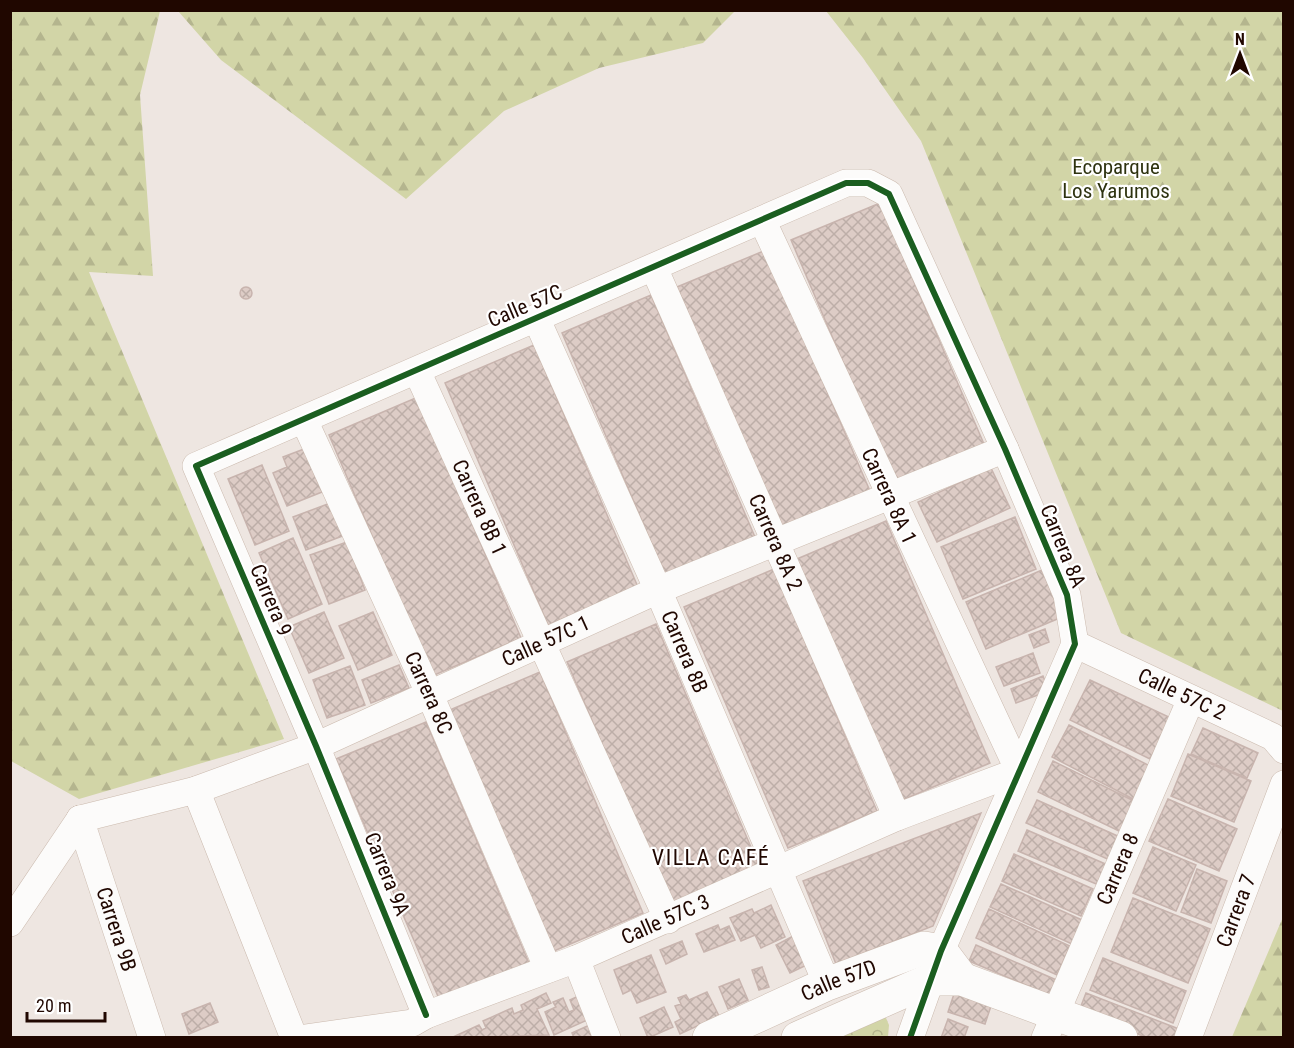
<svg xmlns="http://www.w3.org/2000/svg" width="1294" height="1048" font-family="'Roboto Condensed',sans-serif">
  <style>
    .forest { fill: url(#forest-firs) }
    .park { fill: url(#park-crowns) }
    .building { fill: url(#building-cross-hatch); stroke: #c8b4ae; stroke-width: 1.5 }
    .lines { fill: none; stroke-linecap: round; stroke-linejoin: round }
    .minor-casing { stroke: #cbbaae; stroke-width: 28 }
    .tertiary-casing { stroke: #cbbaae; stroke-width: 34 }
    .minor { stroke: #fcfbfa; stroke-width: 27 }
    .tertiary { stroke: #fcfbfa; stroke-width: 33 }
    .cycleway-casing { stroke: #fff; stroke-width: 10 }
    .cycleway { stroke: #1b5e20; stroke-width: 6 }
    .labels { text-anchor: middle; stroke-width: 4.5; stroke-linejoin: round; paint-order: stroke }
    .park-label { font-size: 21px; fill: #2e3310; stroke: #fff }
    .street-label { font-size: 21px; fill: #200700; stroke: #fff }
    .neighbourhood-label { font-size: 22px; letter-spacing: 1.5px; fill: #200700; stroke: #fff }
  </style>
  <defs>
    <pattern id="forest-firs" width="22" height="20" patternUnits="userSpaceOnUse" patternTransform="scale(1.5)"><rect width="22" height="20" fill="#d2d5a7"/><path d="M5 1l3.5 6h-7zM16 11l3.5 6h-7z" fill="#b4b58e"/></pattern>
    <pattern id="park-crowns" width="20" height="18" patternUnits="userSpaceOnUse" patternTransform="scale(1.5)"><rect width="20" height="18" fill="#d2d5a7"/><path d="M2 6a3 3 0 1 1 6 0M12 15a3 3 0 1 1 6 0" fill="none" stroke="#b4b58e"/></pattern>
    <pattern id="building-cross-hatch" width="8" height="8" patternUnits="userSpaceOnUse" patternTransform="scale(1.5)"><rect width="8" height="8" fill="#ddccc6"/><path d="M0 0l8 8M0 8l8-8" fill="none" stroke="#bdaea8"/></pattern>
  </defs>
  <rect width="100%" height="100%" fill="#eee6e1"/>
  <path class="forest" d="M11,10L160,11L140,95L153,276L89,272L284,739L79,799L11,761Z
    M178,11H735L703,43L599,68L504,111L406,199L221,60Z
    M826,11H1283V711L1121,633L921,141L863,58Z
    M1283,917V1037H1232Z"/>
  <path class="park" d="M878,1016L886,1018L889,1025L888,1037L829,1038Z"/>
  <path class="building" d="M880,203L984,444L894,482L791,240Z
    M766,250L870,491L781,529L677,287Z
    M240 293a6 6 0 1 1 12 0a6 6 0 1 1-12 0Z
    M651,295L755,537L665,575L562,333Z
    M534,345L638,587L548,625L445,383Z
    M418,397L521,638L432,676L329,435Z
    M304,449L322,492L287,506L273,473L287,467L283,457Z
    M262,465L289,531L255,545L228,479Z
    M991,468L1010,508L937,542L918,502Z
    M333,502L345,535L306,550L293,517Z
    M1015,517L1036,569L963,599L941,547Z
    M886,521L990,763L900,801L797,559Z
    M293,538L322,604L288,619L259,553Z
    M347,542L365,590L329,604L310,555Z
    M774,569L877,811L788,848L684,607Z
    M1042,570L1062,617L986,649L966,602Z
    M324,612L344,658L309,673L289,627Z
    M373,612L392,655L358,670L339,626Z
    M656,624L759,866L670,903L567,662Z
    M1045,629L1049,642L1034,648L1029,635Z
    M1033,653L1040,673L1004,686L996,667Z
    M399,665L409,688L371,703L362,680Z
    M350,666L365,705L327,718L313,680Z
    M540,672L643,913L554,951L450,710Z
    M1043,676L1049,691L1016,703L1011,689Z
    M1090,680L1171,718L1150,759L1070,720Z
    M426,722L529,963L440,1001L336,759Z
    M1069,725L1150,766L1133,799L1052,757Z
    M1203,728L1258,753L1247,778L1191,754Z
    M1188,754L1251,781L1234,822L1171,796Z
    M1053,761L1136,802L1121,832L1038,792Z
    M1168,799L1237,829L1219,871L1149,841Z
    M1037,800L1122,838L1112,861L1026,823Z
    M981,813L933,926L836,964L803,881Z
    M1027,830L1110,866L1101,886L1018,851Z
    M1153,847L1196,865L1176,911L1133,893Z
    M1014,854L1093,889L1081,916L1002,881Z
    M1197,869L1227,881L1211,923L1181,912Z
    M1001,884L1082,920L1072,944L990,907Z
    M1133,898L1210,929L1188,983L1111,952Z
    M771,905L785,937L761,948L755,935L741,941L730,918L752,909L754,913Z
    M989,909L1070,946L1057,975L976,938Z
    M718,925L720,930L729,926L735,940L704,952L696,934Z
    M797,934L811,963L790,973L776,945Z
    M682,941L687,954L666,964L660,950Z
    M976,945L1061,982L1054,997L969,961Z
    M651,955L666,992L637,1003L631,990L623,994L614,970Z
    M1103,958L1186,991L1173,1023L1090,990Z
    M762,967L769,987L759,990L752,970Z
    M739,979L748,1000L728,1009L719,987Z
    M955,991L992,1003L985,1024L948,1012Z
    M707,992L719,1016L680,1034L675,1022L681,1019L675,1006L681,1004L678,998L686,995L689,1000Z
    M546,993L551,1003L537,1009L549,1035L451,1038L479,1025L482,1030L486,1028L483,1021L512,1008L514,1014L523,1010L521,1005Z
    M1086,993L1179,1029L1176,1038H1148L1079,1011Z
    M583,994L594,1017L554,1035L545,1012L556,1007L553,1002L563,998L569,1012L574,1010L570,1000Z
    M210,1003L218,1022L189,1034L182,1014Z
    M664,1007L673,1027L648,1038L640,1018Z
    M948,1019L968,1027L964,1038H941Z
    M594,1023L601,1038H574L572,1033Z"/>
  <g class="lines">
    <g class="minor-casing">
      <g id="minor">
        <path id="s1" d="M654,268L897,817"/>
        <path id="s2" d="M537,320L658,590L827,984"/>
        <path id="s3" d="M417,371L668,920"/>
        <path id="s4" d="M304,420L430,695L548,969"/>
        <path id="s5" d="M1075,644L1273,737L1284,750"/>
        <path d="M196,790L294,1038"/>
        <path id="s6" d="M80,819L196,790L316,746L658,590L1005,449"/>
        <path id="s7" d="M80,819L152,1038"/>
        <path d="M10,923L80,819"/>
        <path d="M576,959L607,1038"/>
        <path d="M426,1015L316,746L196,466L846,183H868L889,194L1005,449L1067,595L1075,644L941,951L910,1038"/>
        <path id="s8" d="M305,1038L412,1023L426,1015L576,959L897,817L1019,771L762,220"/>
        <path id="s9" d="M1045,1038L1191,699"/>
        <path id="s10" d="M1188,1038L1284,784"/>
      </g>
    </g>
    <g class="tertiary-casing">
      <g id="tertiary">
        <path id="s11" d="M709,1038L827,984L924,948L941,951L962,979"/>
        <path d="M798,1038L932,979H962L1121,1038"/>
      </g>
    </g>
    <use href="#minor" class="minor"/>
    <use href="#tertiary" class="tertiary"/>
    <g class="cycleway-casing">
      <path id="cycleway" d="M426,1015L316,746L196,466L846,183H868L889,194L1005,449L1067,595L1075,644L941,951L910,1038"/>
    </g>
    <use href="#cycleway" class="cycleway"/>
  </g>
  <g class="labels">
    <g class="park-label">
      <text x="1116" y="174">Ecoparque<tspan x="1116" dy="24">Los Yarumos</tspan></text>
    </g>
    <g class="street-label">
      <text transform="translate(525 306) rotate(-23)" y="7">Calle 57C</text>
      <text transform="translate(889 496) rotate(65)" y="7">Carrera 8A 1</text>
      <text dy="7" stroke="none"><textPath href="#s3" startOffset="150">Carrera 8B 1</textPath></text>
      <text dy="7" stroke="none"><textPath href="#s1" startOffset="300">Carrera 8A 2</textPath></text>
      <text transform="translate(1063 546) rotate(68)" y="7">Carrera 8A</text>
      <text transform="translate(271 600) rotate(67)" y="7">Carrera 9</text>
      <text dy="7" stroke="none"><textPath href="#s6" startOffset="500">Calle 57C 1</textPath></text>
      <text dy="7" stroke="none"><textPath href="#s2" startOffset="363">Carrera 8B</textPath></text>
      <text dy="7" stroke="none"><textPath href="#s4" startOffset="300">Carrera 8C</textPath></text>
      <text dy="7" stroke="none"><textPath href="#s5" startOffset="118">Calle 57C 2</textPath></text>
      <text dy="7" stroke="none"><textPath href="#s9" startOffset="184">Carrera 8</textPath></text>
      <text transform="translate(387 874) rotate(68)" y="7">Carrera 9A</text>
      <text dy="7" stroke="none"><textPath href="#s10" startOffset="136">Carrera 7</textPath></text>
      <text dy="7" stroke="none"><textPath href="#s8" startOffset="382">Calle 57C 3</textPath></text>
      <text dy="7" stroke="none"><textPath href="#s7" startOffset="116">Carrera 9B</textPath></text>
      <text dy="7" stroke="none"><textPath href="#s11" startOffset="142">Calle 57D</textPath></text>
    </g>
    <g class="neighbourhood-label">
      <text x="711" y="865">VILLA CAFÉ</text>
    </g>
  </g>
  <rect width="1294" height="1048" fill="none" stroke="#200700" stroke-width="24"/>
  <g transform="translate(1240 54)" stroke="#ffffff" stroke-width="4.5" paint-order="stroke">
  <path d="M0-4.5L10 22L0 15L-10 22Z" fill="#200700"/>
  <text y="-9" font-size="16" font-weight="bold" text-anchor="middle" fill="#200700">N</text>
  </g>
  <path d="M27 1012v9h78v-9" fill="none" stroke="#200700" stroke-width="3"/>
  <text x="36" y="1012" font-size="18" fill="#200700" stroke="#ffffff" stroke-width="4.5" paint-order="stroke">20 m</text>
</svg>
